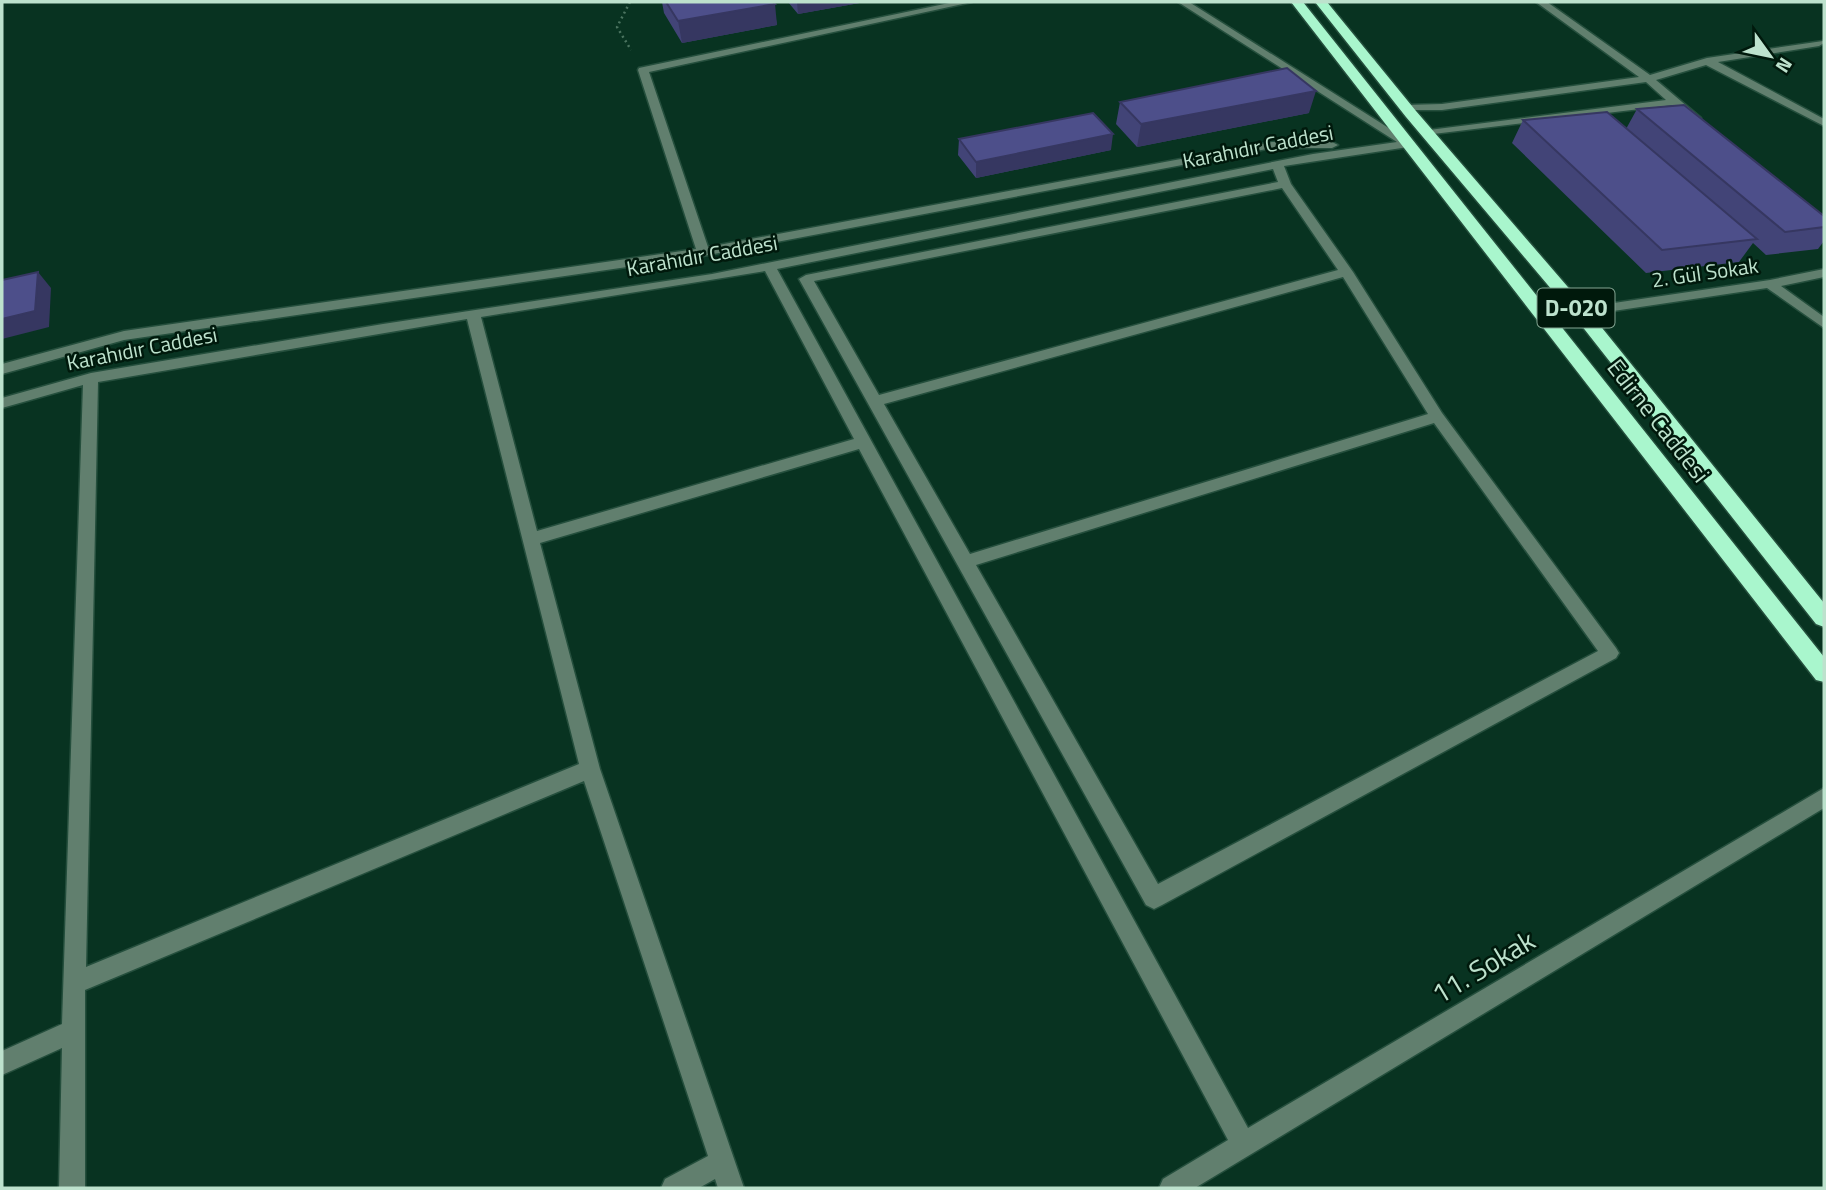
<svg xmlns="http://www.w3.org/2000/svg" width="1826" height="1190" font-family="'Titillium Web',sans-serif">
  <style>
    .lines { fill: none; stroke-linecap: round; stroke-linejoin: round }
    .minor-casing { stroke: #254f3d; stroke-width: 3 }
    .highway-casing { stroke: #254f3d; stroke-width: 3 }
    .path { stroke: #4b7460; stroke-width: 2.5; stroke-dasharray: 2 3.5; stroke-linecap: butt }
    .minor { fill: #617f6e; fill-rule: evenodd }
    .highway { fill: #a9f6cd; fill-rule: evenodd }
    .wall { fill: #424477 }
    .shaded-wall { fill: #363761 }
    .building { fill: #4d4f8a; stroke: #363761; stroke-width: 2 }
    .labels { text-anchor: middle; stroke-width: 5; stroke-linejoin: round; paint-order: stroke }
    .far-street-label { font-size: 21px; fill: #bde2cd; stroke: #00190c }
    .shield { fill: #00190c; stroke: #84a693; stroke-width: 2 }
    .shield-label { font-size: 23px; font-weight: bold; fill: #bde2cd }
    .street-label { font-size: 24px; fill: #bde2cd; stroke: #00190c }
    .near-street-label { font-size: 28px; fill: #bde2cd; stroke: #00190c }
  </style>
  <rect width="100%" height="100%" fill="#083321"/>
  <g class="lines">
    <g class="minor-casing">
      <path id="minor" d="M954,2H972L649,72L708,247L1272,142H1332L1338,145L1332,148H1272L703,256L124,340L2,374V364L124,331L696,249L638,70L639,68Z
        M1178,2H1189L1414,144L1408,147L1284,166L1291,184L1353,272L1442,413L1616,648L1619,653L1616,658L1162,905L1154,909L1146,905L799,279L806,275L1278,182L1273,169L777,269L1248,1128L1824,788V808L1195,1188H1159L1163,1179L1228,1140L859,449L540,543L600,769L744,1188H718L715,1179L699,1188H661L665,1179L708,1156L584,781L85,990V1188H59L62,1048L2,1075V1051L62,1024L83,385L2,408V398L91,373L383,324L712,274L1313,154L1397,142ZM1282,188L1338,270L879,395L814,281ZM765,271L854,439L537,531L481,317ZM1343,277L1428,414L970,554L884,404ZM467,319L579,764L86,967L98,382ZM1434,423L1598,651L1158,884L976,565Z
        M1536,2H1547L1650,75L1707,58L1823,41L1824,43L1819,46L1718,62L1824,119V126L1706,65L1656,80L1701,118V122H1693L1673,105L1425,135V131L1429,130L1666,100L1646,82L1442,110H1402L1400,108L1406,105L1442,104L1639,77Z
        M1824,269V277L1781,286L1824,317V328L1767,288L1580,316L1573,312L1580,308L1770,280Z"/>
    </g>
    <g class="highway-casing">
      <path id="highway" d="M1291,2H1303L1824,657V682L1816,680Z
        M1315,2H1327L1416,111L1586,308L1824,603V627L1816,624L1574,316L1406,117Z"/>
    </g>
    <path class="path" d="M630,2L617,27L631,50"/>
    <use href="#minor" class="minor"/>
    <use href="#highway" class="highway"/>
  </g>
  <path class="wall" d="M662,2H773L777,25L682,43L664,13Z
    M788,2H865L798,14Z
    M1120,102L1309,113L1137,147L1116,124Z
    M1637,109L1824,216V241L1818,249L1766,255L1753,243L1739,262L1646,273L1512,143L1523,120L1626,129Z
    M959,139L1111,150L976,178L958,155Z"/>
  <path class="shaded-wall" d="M797,2H865L798,14Z
    M775,4L777,25L682,43L678,21Z
    M1316,91L1309,113L1137,147L1141,124Z
    M1113,134L1111,150L976,178V162Z
    M38,272L51,288L49,327L2,339V319Z"/>
  <path class="building" d="M666,2H773L775,4L678,21Z
    M1287,68L1316,91L1141,124L1120,102Z
    M1684,105L1824,216V227L1785,232L1637,109Z
    M1607,112L1757,239L1662,250L1523,120Z
    M1093,113L1113,134L976,162L959,139Z
    M38,272L35,311L2,319V280Z"/>
  <g class="labels">
    <g class="far-street-label">
      <text transform="translate(1258 147) rotate(-11)" y="7">Karahıdır Caddesi</text>
      <text transform="translate(702 256) rotate(-10)" y="7">Karahıdır Caddesi</text>
      <text transform="translate(1705 273) rotate(-8)" y="7">2. Gül Sokak</text>
      <text transform="translate(142 349) rotate(-11)" y="7">Karahıdır Caddesi</text>
    </g>
    <rect class="shield" x="1537.5" y="288.5" width="77" height="39" rx="5"/>
    <g class="shield-label">
      <text x="1576" y="316">D-020</text>
    </g>
    <g class="street-label">
      <text transform="translate(1658 421) rotate(52)" y="8">Edirne Caddesi</text>
    </g>
    <g class="near-street-label">
      <text transform="translate(1483 967) rotate(-31)" y="10">11. Sokak</text>
    </g>
  </g>
  <rect width="1826" height="1190" fill="none" stroke="#bde2cd" stroke-width="7"/>
  <g transform="translate(1770 56) rotate(123)" stroke="#00190c" stroke-width="5" paint-order="stroke">
  <path d="M0-5L12 26L0 18L-12 26Z" fill="#bde2cd"/>
  <text y="-10" font-size="19" font-weight="bold" text-anchor="middle" fill="#bde2cd">N</text>
  </g>
</svg>
